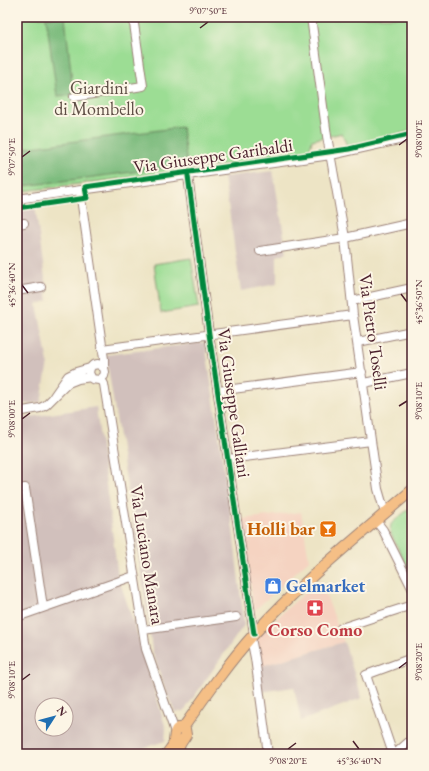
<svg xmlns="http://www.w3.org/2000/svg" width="429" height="771" font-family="'EB Garamond',serif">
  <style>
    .built { fill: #f5d3c1 }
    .industrial { fill: #d1c0bc; fill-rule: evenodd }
    .green { fill: #9cdd94; stroke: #737e60 }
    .forest { fill: #7dbc7e; stroke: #646e54 }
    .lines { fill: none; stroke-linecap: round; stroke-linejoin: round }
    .minor-casing { stroke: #9c8278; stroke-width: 10 }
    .major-casing { stroke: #9c8278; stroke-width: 12 }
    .minor { stroke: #fff; stroke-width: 8 }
    .major { stroke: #f5bf86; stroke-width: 10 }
    .cycleway-casing { stroke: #fcf5e5; stroke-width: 8 }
    .cycleway { stroke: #00873e; stroke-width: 5 }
    .ticks { fill: none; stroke: #4a1f2b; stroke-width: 1.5 }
    .labels { text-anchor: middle; stroke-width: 4; stroke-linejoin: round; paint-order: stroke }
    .park-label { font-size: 18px; fill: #5e4e45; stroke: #fcf5e5 }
    .street-label { font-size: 18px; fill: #4a1f2b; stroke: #fcf5e5 }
    .food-label { font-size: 18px; font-weight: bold; fill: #c56008; stroke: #fcf5e5; text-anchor: end }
    .shop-label { font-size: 18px; font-weight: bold; fill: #366cbe; stroke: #fcf5e5; text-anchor: start }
    .health-label { font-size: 18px; font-weight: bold; fill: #be3a42; stroke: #fcf5e5 }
    .neatline { fill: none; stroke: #4a1f2b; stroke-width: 1.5 }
    .ticks-label { font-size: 10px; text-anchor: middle; fill: #4a1f2b }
  </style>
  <rect width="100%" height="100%" fill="#fcf5e5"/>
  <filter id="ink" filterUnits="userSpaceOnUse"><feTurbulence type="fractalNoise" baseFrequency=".025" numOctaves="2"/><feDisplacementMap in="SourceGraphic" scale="8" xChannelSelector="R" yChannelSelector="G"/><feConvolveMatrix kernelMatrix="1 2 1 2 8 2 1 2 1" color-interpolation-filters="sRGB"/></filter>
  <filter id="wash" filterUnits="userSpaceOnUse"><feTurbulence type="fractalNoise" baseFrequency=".012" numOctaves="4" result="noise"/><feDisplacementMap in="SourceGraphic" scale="16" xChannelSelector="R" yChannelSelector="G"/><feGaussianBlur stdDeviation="0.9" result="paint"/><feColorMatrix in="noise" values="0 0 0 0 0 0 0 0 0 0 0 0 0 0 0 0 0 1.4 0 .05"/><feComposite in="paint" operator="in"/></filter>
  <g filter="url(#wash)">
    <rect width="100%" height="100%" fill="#ede4c5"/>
    <path class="built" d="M301,512L309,560L254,611L242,519Z
      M320,580L344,642L258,667L256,639L284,611Z"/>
    <path class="industrial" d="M273,171L287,253L277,256V284L241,291L224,177Z
      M35,205L48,301L37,304L48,363L41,402L17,405V208Z
      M205,342L233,530L244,625L184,711L175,712L166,692L152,650L148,617L106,355Z
      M96,407L118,576L141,645L166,729L165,741L124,754H19L17,748V419ZM42,705H66V729H42Z
      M344,642L362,698L301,721L294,687L260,692L258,667Z"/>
    <path class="green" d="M17,17H412V131L347,146L342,133L312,140L309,154L17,192Z
      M191,258L199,307L161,313L154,264Z
      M412,506V572L410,573L390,532L391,524Z"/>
    <path class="forest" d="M46,17H65L71,72L72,95L57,96Z
      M182,127L187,165L17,187V149Z"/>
  </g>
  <g filter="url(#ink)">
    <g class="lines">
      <g class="minor-casing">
        <path id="minor" d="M311,17L327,136L345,238L353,315L378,489L385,513
          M74,97L143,86L133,17
          M188,176L209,334L254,634
          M80,191L104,359V368
          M17,199L331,155L412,137
          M17,224L24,223
          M260,251L345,238L412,223
          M17,291L41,287
          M352,301L412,288
          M358,342L412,331
          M102,349L353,315
          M101,379L104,384L146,649L175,732
          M364,383L412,373
          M218,391L362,372
          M54,396L68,376L76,372L90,368L93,365L98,364L104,368L105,372L104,376L99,380L92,379L89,373L90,368
          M17,412L40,408L46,405L68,383L78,379L91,377
          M228,459L371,441
          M17,489L25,488L43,607
          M376,521L383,530L412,588
          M17,617L134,576
          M341,628L412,605
          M143,630L236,617
          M251,638L255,658L268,754
          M393,754L366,675L412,658
          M395,754L412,739"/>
      </g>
      <g class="major-casing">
        <path id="major" d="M183,728C206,695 228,663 255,633C302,581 359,536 412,490
          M167,754C168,751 171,749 173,745C176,738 172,726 183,728
          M179,754C177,745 183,741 186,735L185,729L183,728"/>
      </g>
      <use href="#minor" class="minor"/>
      <use href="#major" class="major"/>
      <g class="cycleway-casing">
        <path id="cycleway" d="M188,176L209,334L254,634
          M17,208L87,198L85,187L349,149L412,134"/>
      </g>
      <use href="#cycleway" class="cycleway"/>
    </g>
  </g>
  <path class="ticks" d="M200,28L208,22M399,145L407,139M22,157L30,151M22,285L28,293M401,294L407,302M399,406L407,401M22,419L30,413M399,668L407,662M22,680L30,674M353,741L359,749M288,749L296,743"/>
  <defs>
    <g id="bar-square" transform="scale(0.9)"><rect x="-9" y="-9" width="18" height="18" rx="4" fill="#e8710a" stroke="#fcf5e5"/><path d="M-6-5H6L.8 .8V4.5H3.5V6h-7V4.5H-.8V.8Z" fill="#fff"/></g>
    <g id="shop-square" transform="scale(0.9)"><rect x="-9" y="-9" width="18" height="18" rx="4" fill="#3f7fe0" stroke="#fcf5e5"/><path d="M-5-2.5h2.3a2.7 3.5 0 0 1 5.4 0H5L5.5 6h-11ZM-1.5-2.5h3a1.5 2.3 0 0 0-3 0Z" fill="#fff"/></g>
    <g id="pharmacy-square" transform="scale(0.9)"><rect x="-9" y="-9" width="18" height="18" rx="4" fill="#e0444e" stroke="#fcf5e5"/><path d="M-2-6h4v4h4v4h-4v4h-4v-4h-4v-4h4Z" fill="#fff"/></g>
  </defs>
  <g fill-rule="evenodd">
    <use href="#bar-square" x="328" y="529"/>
    <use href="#shop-square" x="273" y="586"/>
    <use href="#pharmacy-square" x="315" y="608"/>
  </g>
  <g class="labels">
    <g class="park-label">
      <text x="99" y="94">Giardini<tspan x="99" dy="21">di Mombello</tspan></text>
    </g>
    <g class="street-label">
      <text transform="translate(213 156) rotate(-8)" y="6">Via Giuseppe Garibaldi</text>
      <text transform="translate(373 332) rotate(82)" y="6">Via Pietro Toselli</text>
      <text transform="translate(234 403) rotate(82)" y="6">Via Giuseppe Galliani</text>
      <text transform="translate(147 555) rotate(81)" y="6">Via Luciano Manara</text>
    </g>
    <g class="food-label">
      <text x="315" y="535">Holli bar</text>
    </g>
    <g class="shop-label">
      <text x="286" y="592">Gelmarket</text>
    </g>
    <g class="health-label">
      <text x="315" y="636">Corso Como</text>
    </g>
  </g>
  <rect width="429" height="771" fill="none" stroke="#fcf5e5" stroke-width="44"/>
  <g transform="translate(54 717) rotate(54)"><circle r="19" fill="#fcf5e5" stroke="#b59f9b"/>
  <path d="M0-3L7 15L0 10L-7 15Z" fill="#1f6fb2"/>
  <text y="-6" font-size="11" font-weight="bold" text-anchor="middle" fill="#4a1f2b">N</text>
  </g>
  <rect x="22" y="22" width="385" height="727" class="neatline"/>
  <g class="ticks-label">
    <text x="208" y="14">9°07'50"E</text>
    <text transform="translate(418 139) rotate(-90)" y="4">9°08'00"E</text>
    <text transform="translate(11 157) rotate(-90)" y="4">9°07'50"E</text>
    <text transform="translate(11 285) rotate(-90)" y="4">45°36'40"N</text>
    <text transform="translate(418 302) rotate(-90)" y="4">45°36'50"N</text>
    <text transform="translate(418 401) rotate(-90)" y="4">9°08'10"E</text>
    <text transform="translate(11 419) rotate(-90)" y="4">9°08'00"E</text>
    <text transform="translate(418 662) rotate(-90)" y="4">9°08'20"E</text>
    <text transform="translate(11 680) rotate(-90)" y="4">9°08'10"E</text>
    <text x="288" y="764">9°08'20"E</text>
    <text x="359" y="764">45°36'40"N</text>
  </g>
</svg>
